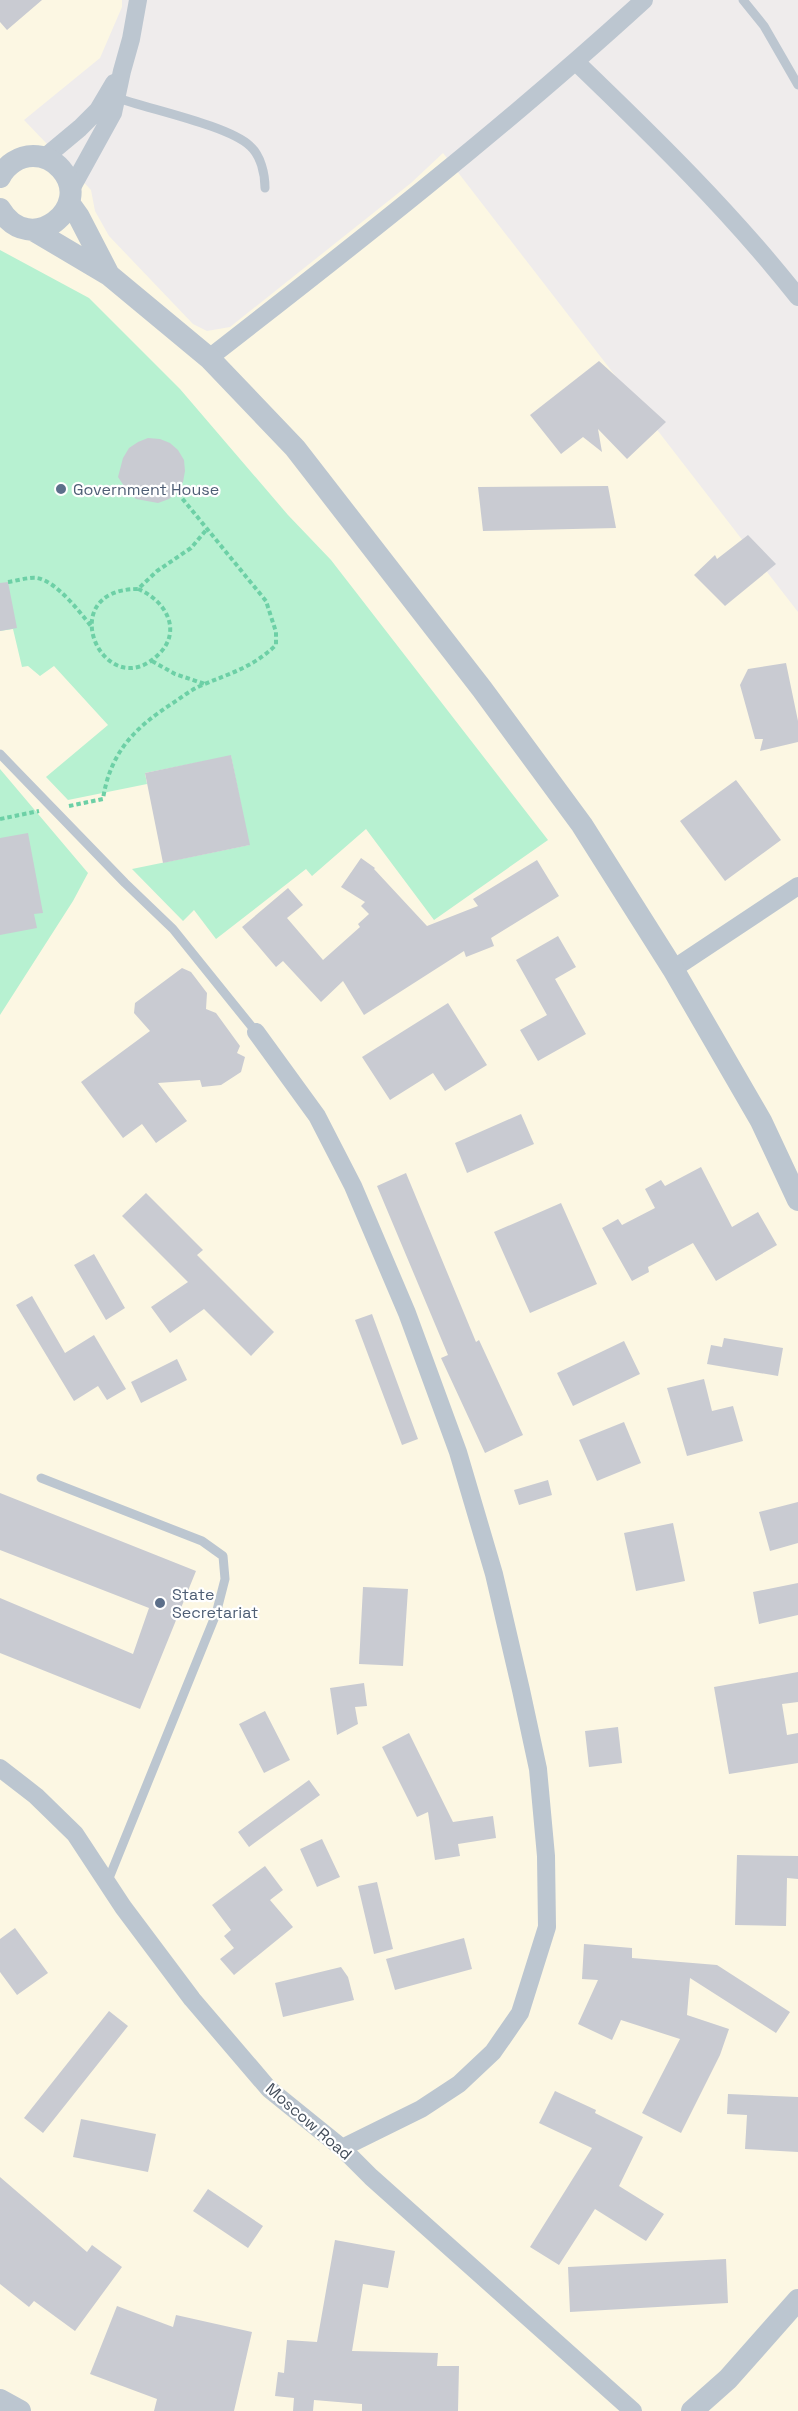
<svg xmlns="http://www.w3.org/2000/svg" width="798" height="2411" font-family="'Space Grotesk',sans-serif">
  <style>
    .commercial { fill: #fcf7e3 }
    .green { fill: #b7f1d1 }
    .building { fill: #c9cbd2 }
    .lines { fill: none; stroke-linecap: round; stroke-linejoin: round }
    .path { stroke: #6dd0a6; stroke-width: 4; stroke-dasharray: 4.5 3; stroke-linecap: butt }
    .service { stroke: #bcc6d0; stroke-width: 9 }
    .minor { stroke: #bcc6d0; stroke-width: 18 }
    .tertiary { stroke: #bcc6d0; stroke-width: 22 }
    .service-dot { fill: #5c6f8a; stroke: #fff; stroke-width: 2 }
    .labels { text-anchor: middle; stroke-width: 4.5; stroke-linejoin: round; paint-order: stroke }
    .service-label { font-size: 16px; fill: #4e5e75; stroke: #fff; text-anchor: start }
    .street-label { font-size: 16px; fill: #444e5b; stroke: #fff }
  </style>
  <rect width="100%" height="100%" fill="#efecec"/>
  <path class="commercial" d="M0,0H122V7L100,58L24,120L91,190L95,211L109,236L193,324L207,331L230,327L411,183L443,153L798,612V2411H0Z"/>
  <path class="green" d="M0,250L89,298L180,389L288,515L331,560L548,840L434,920L366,829L312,876L306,869L216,939L194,910L183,921L132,869L249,845L231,756L145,773L147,784L68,800L46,777L108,725L54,666L40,676L28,666L22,667L13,629L0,631Z
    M0,769L88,873L73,901L0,1015Z"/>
  <path class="building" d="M0,0H42L7,30L0,22Z
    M599,361L666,422L627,459L598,429L602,452L583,437L561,454L530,415Z
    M148,438L160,439L170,443L178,450L184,460L185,471L183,482L177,492L169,499L158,503L136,499L128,492L118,477L123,458L129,448L138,442Z
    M608,486L616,528L483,531L478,487Z
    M748,535L776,564L725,606L694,575L715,555L717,559Z
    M8,582L17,628L0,631V583Z
    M786,663L798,721V742L760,751L763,739H755L740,685L748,669Z
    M231,755L250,845L163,863L145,773Z
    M736,780L781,840L725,881L680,821Z
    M28,833L43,913L34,914L37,928L0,935V838Z
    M361,858L375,868L374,869L427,926L478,906L473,899L537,860L559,896L491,938L494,946L466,957L464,951L364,1015L343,981L321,1002L283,961L276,967L242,927L288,888L303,905L287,918L323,960L360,927L358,924L369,914L361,906L365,902L341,887Z
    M558,936L576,967L555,979L586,1034L538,1061L520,1030L547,1015L516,960Z
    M182,968L191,972L207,993L206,1009L216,1013L240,1046L237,1053L245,1057L241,1072L221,1085L202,1087L200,1080L158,1083L187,1121L156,1143L142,1124L123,1138L81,1082L150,1031L134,1013L135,1003Z
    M448,1003L487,1065L445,1091L433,1073L390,1100L362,1057Z
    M521,1114L534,1144L467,1173L455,1143Z
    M701,1167L732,1227L758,1212L777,1245L716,1281L693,1243L648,1267L649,1272L632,1281L602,1228L618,1219L622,1225L655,1208L645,1189L661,1180L665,1186Z
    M406,1173L476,1342L479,1340L523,1435L485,1453L441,1358L448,1355L377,1186Z
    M146,1193L203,1250L197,1255L274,1332L251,1356L204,1309L170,1333L151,1307L188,1282L122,1216Z
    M561,1203L597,1284L530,1313L494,1232Z
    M94,1254L125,1308L106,1320L74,1265Z
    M32,1296L65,1353L94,1335L126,1389L107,1400L98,1386L74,1401L16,1305Z
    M372,1314L418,1439L402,1445L355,1320Z
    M724,1338L783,1348L778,1376L707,1364L711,1345L722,1347Z
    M624,1341L640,1374L573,1406L557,1373Z
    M177,1359L187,1380L141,1403L131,1382Z
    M704,1379L712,1411L733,1406L743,1441L687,1456L667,1388Z
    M624,1422L641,1463L597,1481L579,1440Z
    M548,1480L552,1495L519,1505L514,1490Z
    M0,1493L196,1571L140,1709L0,1653V1598L133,1654L149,1608L0,1550Z
    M798,1502V1543L770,1551L759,1512Z
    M673,1523L685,1581L636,1591L624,1533Z
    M798,1583V1615L759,1624L753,1592Z
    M363,1587L408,1589L403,1666L359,1664Z
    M798,1672V1702L782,1704L787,1735L798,1733V1763L729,1774L714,1687Z
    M364,1683L367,1706L355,1707L358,1724L337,1735L330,1688Z
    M265,1711L290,1760L264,1773L239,1724Z
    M618,1727L622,1763L589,1767L585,1731Z
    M409,1733L453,1822L493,1816L496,1838L458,1844L460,1856L435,1860L428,1812L417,1817L382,1747Z
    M309,1780L320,1795L249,1847L238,1832Z
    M322,1839L340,1877L317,1887L300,1849Z
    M737,1855L798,1856V1879L787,1878L786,1926L735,1925Z
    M265,1866L283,1890L270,1900L293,1927L234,1975L220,1959L234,1948L224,1936L231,1930L212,1905Z
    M377,1882L393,1949L374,1954L358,1886Z
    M15,1928L48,1973L17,1995L0,1972V1939Z
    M464,1938L472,1969L395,1990L386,1959Z
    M584,1944L632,1948V1958L717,1965L790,2012L776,2033L690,1978L687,2015L729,2029L720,2055L681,2133L642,2113L680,2039L621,2020L612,2040L578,2024L598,1980L582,1979Z
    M341,1967L348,1977L354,2000L283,2017L275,1983Z
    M109,2011L128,2026L43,2133L24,2118Z
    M555,2091L596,2110L595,2113L643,2137L619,2186L664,2214L646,2241L595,2209L559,2265L530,2247L592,2148L539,2123Z
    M728,2094L798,2097V2152L745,2149L747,2115L727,2114Z
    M81,2119L156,2134L148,2172L73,2157Z
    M0,2177L87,2252L92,2245L122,2267L75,2331L34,2301L29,2307L0,2284Z
    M208,2189L263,2226L248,2248L193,2211Z
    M335,2240L395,2251L388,2288L363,2284L352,2351L438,2353L437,2366H459L458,2411H362V2404L314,2400L313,2411H293L294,2398L275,2396L278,2372L284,2373L287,2340L317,2342Z
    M726,2259L728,2303L570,2312L568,2267Z
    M117,2306L173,2327L176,2315L252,2332L234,2411H154L157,2399L90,2374Z"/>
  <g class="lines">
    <path class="path" d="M8,582C16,581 28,577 37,578C56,581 79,611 91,626
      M138,589C165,600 183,630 159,654C105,708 50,589 138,589L157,571L191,548L207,529
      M152,661L175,674L205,684
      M69,806L103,799C110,753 134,728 173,703C182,697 191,690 200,686C230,673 252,668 276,645V632L266,601L177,492
      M0,819L39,811"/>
    <path class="service" d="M743,0L764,26L798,85
      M115,97C147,109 228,125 250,146C261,156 265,174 265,188
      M0,754L125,883L173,929L256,1032
      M41,1478L202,1541L223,1556L225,1579L216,1614L107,1883"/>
    <path class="minor" d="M576,62C654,137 731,212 798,297
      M44,158L80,128L98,110L114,83
      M70,191L113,113L122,71L131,39L138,0
      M209,358C357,243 505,127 644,0
      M673,969L798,886
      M256,1032L317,1116L353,1186L407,1313L458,1452L494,1574L521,1690L538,1769L546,1856L547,1927L520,2013L493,2052L459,2084L421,2109L342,2148
      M0,1768L36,1796L75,1834L123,1907L192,1999L269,2089L342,2148L371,2177L633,2411"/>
    <path class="tertiary" d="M0,177C6,165 19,156 33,156C44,156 54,161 61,169C95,207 30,259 0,209
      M69,203L79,217L108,273
      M33,230L109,275L209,358L295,448L482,689L582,825L673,969L761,1121L798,1200
      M0,2400L20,2411
      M692,2411L728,2379L798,2300"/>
  </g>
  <g class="service-dot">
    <circle cx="61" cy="489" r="6"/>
    <circle cx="160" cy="1603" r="6"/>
  </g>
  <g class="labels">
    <g class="service-label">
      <text x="73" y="495">Government House</text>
      <text x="172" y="1600">State<tspan x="172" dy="18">Secretariat</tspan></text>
    </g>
    <g class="street-label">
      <text transform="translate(309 2121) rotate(41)" y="6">Moscow Road</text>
    </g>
  </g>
</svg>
